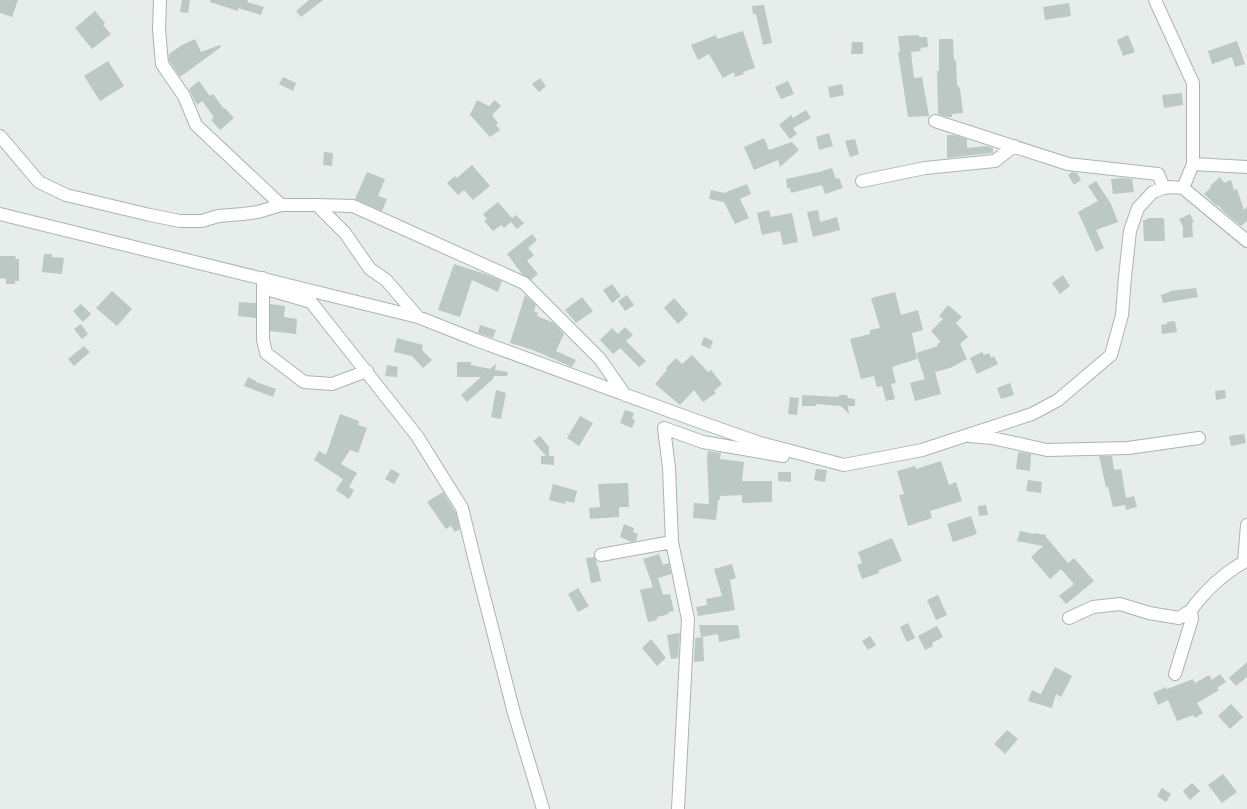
<svg xmlns="http://www.w3.org/2000/svg" width="1247" height="809" font-family="Raleway,sans-serif">
  <style>
    .building { fill: #bbc8c4 }
    .lines { fill: none; stroke-linecap: round; stroke-linejoin: round }
    .minor-casing { stroke: #a9b5b2; stroke-width: 14 }
    .minor { stroke: #fff; stroke-width: 12 }
  </style>
  <rect width="100%" height="100%" fill="#e6edeb"/>
  <path class="building" d="M0,0H18L12,17L0,13Z
    M182,0H190L188,13L180,12Z
    M210,0H248L247,2L264,7L261,15L238,8V11L210,2Z
    M309,0H323L301,17L296,11Z
    M1069,3L1071,16L1045,20L1043,7Z
    M764,5L772,43L763,45L756,14H753L752,6Z
    M95,11L105,23L103,25L111,34L92,49L75,28Z
    M743,31L755,68L743,72L744,74L735,77L734,72L723,78L709,54L698,60L691,45L716,35L717,39Z
    M919,35V37H927L928,47L920,48L921,51L911,52L914,78L922,77L929,116L908,117L898,52H900L898,36Z
    M1128,35L1135,52L1123,56L1117,40Z
    M195,39L201,52L220,45L221,47L180,77L169,61V54L182,45Z
    M939,39H953L954,61L956,60L957,85L960,88L963,113L952,114V117H947L938,114L937,71H939Z
    M1237,41L1245,64L1235,67L1232,57L1212,64L1208,51Z
    M852,42H863V54H851Z
    M108,61L124,86L100,101L84,76Z
    M283,77L296,83L293,91L279,84Z
    M540,78L546,86L539,92L532,84Z
    M199,81L210,96L213,94L224,109L225,108L234,118L220,130L211,120L214,117L202,101L197,105L189,89Z
    M788,81L794,94L781,99L775,87Z
    M842,84L844,95L830,98L828,87Z
    M1182,93L1183,105L1164,108L1162,95Z
    M477,100L489,106L495,100L501,106L492,115L498,123L496,125L500,130L490,137L470,115Z
    M806,110L811,118L793,128L797,134L790,139L779,125L791,115L793,118Z
    M829,133L833,146L819,150L816,137Z
    M947,135H954L967,139V148L987,146L993,148V153L947,158Z
    M764,138L769,150L792,142L799,150L780,167L778,160L754,170L744,147Z
    M855,139L859,154L850,157L845,141Z
    M324,152L333,153L332,166L323,165Z
    M472,165L490,186L473,200L464,190L458,195L447,183L455,176L457,178Z
    M832,168L836,179L839,178L843,188L825,194L822,185L791,193L790,188H787L786,179L819,172Z
    M367,172L385,179L378,196L387,199L382,211L355,199Z
    M1072,172L1077,173L1081,180L1074,185L1068,175Z
    M1220,177L1224,183L1231,180L1234,190L1237,189L1244,210L1247,207V221L1241,226L1224,212L1218,205L1217,206L1204,194L1211,187L1210,186Z
    M1122,178L1132,179L1134,192L1113,194L1111,179Z
    M1096,181L1111,204L1118,222L1096,230L1104,248L1096,252L1078,212L1098,201L1088,186Z
    M747,184L751,194L740,199L749,218L735,224L724,202L709,199L711,190L724,193Z
    M498,202L512,218L516,215L524,223L517,229L511,222L504,228L501,225L493,231L484,221L487,219L483,214Z
    M769,210L771,217L792,213L798,242L783,245L780,231L762,235L757,213Z
    M818,210L820,222L837,217L840,230L813,237L807,212Z
    M1190,214L1194,222L1192,223L1193,237L1183,238V227L1179,219Z
    M1147,218H1164L1165,241H1144L1143,220H1147Z
    M532,234L537,240L528,248L534,255L527,261L538,274L531,280L522,274L507,254Z
    M44,254H52V257L64,258L62,274L42,272Z
    M0,256H16L15,259H19V281H15V284H6V279L0,278Z
    M454,264L488,275L502,281L498,292L472,280L460,317L438,310Z
    M1063,275L1070,286L1060,294L1052,283Z
    M612,284L621,296L612,303L603,290Z
    M1196,288L1198,297L1163,303L1161,295L1170,292V291Z
    M112,291L132,309L117,326L96,308Z
    M895,292L901,315L918,310L923,330L912,333L917,359L892,367L896,383L891,384L895,399L886,401L882,386L877,387L874,376L861,379L850,339L870,334V330L880,328L871,298Z
    M525,295L536,305L534,311L538,313L537,316L554,323L564,334L556,351L576,360L572,367L533,350L510,343Z
    M627,295L634,305L625,311L618,301Z
    M582,297L593,311L576,323L565,310Z
    M674,298L688,314L678,324L664,308Z
    M239,302L256,303V318L238,316Z
    M81,304L91,314L83,322L73,311Z
    M270,304L285,306L284,317L297,319L296,334L270,331Z
    M948,305L962,317L956,323L968,337L960,344L967,359L950,368L935,372L941,394L915,401L910,383L925,379L916,353L938,346L937,344L941,342L931,331L943,319L939,316Z
    M1175,321L1177,332L1162,334L1161,325L1167,324V322Z
    M81,324L88,334L82,339L74,329Z
    M480,325L496,330L493,338L478,333Z
    M625,327L633,335L626,341L646,361L639,367L620,348L613,354L600,340L612,328L618,334Z
    M704,337L713,341L710,349L701,345Z
    M397,338L423,345L422,350L432,360L423,368L412,356L394,352Z
    M84,346L90,352L74,366L68,359Z
    M982,352L984,355L989,353L991,358L994,356L998,364L977,374L970,358Z
    M692,355L708,372L711,370L722,384L714,391L716,393L703,402L694,390L680,405L655,384L667,370L666,368L676,358L682,364Z
    M457,362H471V365L490,369L496,364L495,370L508,372L507,376H494L493,379L467,402L461,395L481,377H457Z
    M387,365L398,367L397,377L385,376Z
    M248,377L256,381V382L276,389L273,397L244,386Z
    M1010,383L1014,395L1001,399L997,388Z
    M496,390L506,393L501,419L491,417Z
    M1225,390L1226,398L1216,400L1215,391Z
    M802,395L839,397V395H847L848,398L855,399V406H848L849,414L841,406L816,404V406H802Z
    M790,397L799,398L797,415L788,414Z
    M625,410L634,413L632,419L635,420L632,428L620,423Z
    M340,414L359,421L358,425L367,428L358,453L350,450L341,464L357,473L349,487L354,490L349,499L336,490L343,479L314,460L319,451L326,455Z
    M580,416L593,423L579,446L567,438Z
    M1244,434L1246,443L1231,446L1229,436Z
    M540,436L549,447V456H554V465L541,464V456H546L533,441Z
    M708,451L721,453L720,459L744,462L742,481H772V502L742,503V495L720,496V500H718L716,520L693,518L694,503L709,504L707,457Z
    M1018,452L1031,454L1030,471L1016,469Z
    M1099,456H1112L1114,470L1121,469L1126,498L1134,496L1137,507L1126,510L1125,505L1113,507L1108,487H1106Z
    M941,461L949,485L956,482L962,501L930,511L932,518L908,526L899,495L904,494L897,471L915,466L916,469Z
    M391,469L400,474L394,484L385,479Z
    M816,469L827,470L825,482L814,480Z
    M778,472H791V482L778,481Z
    M1028,480L1042,482L1041,493L1026,491Z
    M628,483L629,507H619V517L590,519L589,508L600,507L598,484Z
    M553,484L577,491L574,503L566,501L565,504L549,500Z
    M443,492L456,513L460,529L455,532L451,526L446,529L427,502Z
    M986,505L988,515L979,516L978,506Z
    M971,516L977,534L953,542L947,524Z
    M624,524L634,528L633,532L638,534L636,541L632,542L620,537Z
    M1020,531L1034,534V533L1046,535V537L1068,563L1074,558L1094,581L1066,604L1059,596L1074,584L1061,569L1050,579L1031,557L1043,546L1017,541Z
    M892,538L902,561L879,570V573L862,579L857,565L862,563L858,552Z
    M659,554L663,565L669,563L671,574L658,578L663,595L670,594L674,611L668,612L669,614L657,617V620L648,622L640,590L653,587L643,559Z
    M594,557L596,560L597,566H598L601,581L591,583L586,558Z
    M732,564L736,578L730,580L735,610L698,616L696,607L707,605L706,599L722,596L714,569Z
    M578,588L589,606L578,612L568,594Z
    M938,595L947,615L936,620L927,600Z
    M908,623L915,638L907,642L900,627Z
    M699,625H738L740,638L719,642L718,634L701,637Z
    M937,626L943,637L932,643L933,646L925,650L918,636Z
    M680,633L678,658L671,659L667,635Z
    M870,636L876,645L868,650L862,641Z
    M703,637L704,661L694,662L695,638Z
    M651,639L666,658L657,666L642,648Z
    M1247,662V677L1236,686L1229,678Z
    M1055,667L1072,676L1061,697L1056,694L1052,708L1028,701L1032,690L1041,694Z
    M1220,674L1226,682L1217,688L1219,690L1197,703L1203,713L1195,718L1193,715L1177,721L1168,700L1158,705L1153,693L1166,687L1167,689L1193,679L1195,683L1209,675L1212,680Z
    M1231,704L1243,717L1230,729L1218,716Z
    M1007,730L1018,739L1005,754L994,744Z
    M1223,774L1237,792L1222,803L1208,785Z
    M1192,783L1200,791L1190,800L1183,791Z
    M1162,788L1171,794L1166,802L1157,796Z"/>
  <g class="lines">
    <g class="minor-casing">
      <path id="minor" d="M160,0L159,29L162,64L184,96L196,125L281,205
        M1155,0L1193,83V164L1183,188
        M935,121L1068,164L1158,174L1164,188
        M0,136L39,182L66,195L150,215L180,221H202L218,216L243,214L258,212L281,205H317L353,206L524,283L600,359L625,395
        M1193,164L1247,167
        M862,181L925,168L995,161L1014,146
        M317,205L345,233L370,269L386,280L418,317
        M0,214L418,317L476,340L689,418L760,443L844,465L922,450L1032,414L1058,400L1111,355L1122,315L1125,277L1130,231L1138,208L1153,192L1164,188L1170,187L1183,188L1247,241
        M263,278V288L311,302L417,436L462,508L477,569L514,713L543,809
        M263,288V340L266,353L304,382L332,384L367,371
        M970,436L992,438L1047,450L1128,448L1199,438
        M601,555L672,542
        M1069,618L1093,607L1120,604L1149,613L1179,618L1191,610
        M1175,674L1192,619L1191,610C1205,591 1223,574 1244,562L1247,525
        M678,809L688,619L672,542L669,468L664,428L703,442L783,456"/>
    </g>
    <use href="#minor" class="minor"/>
  </g>
</svg>
